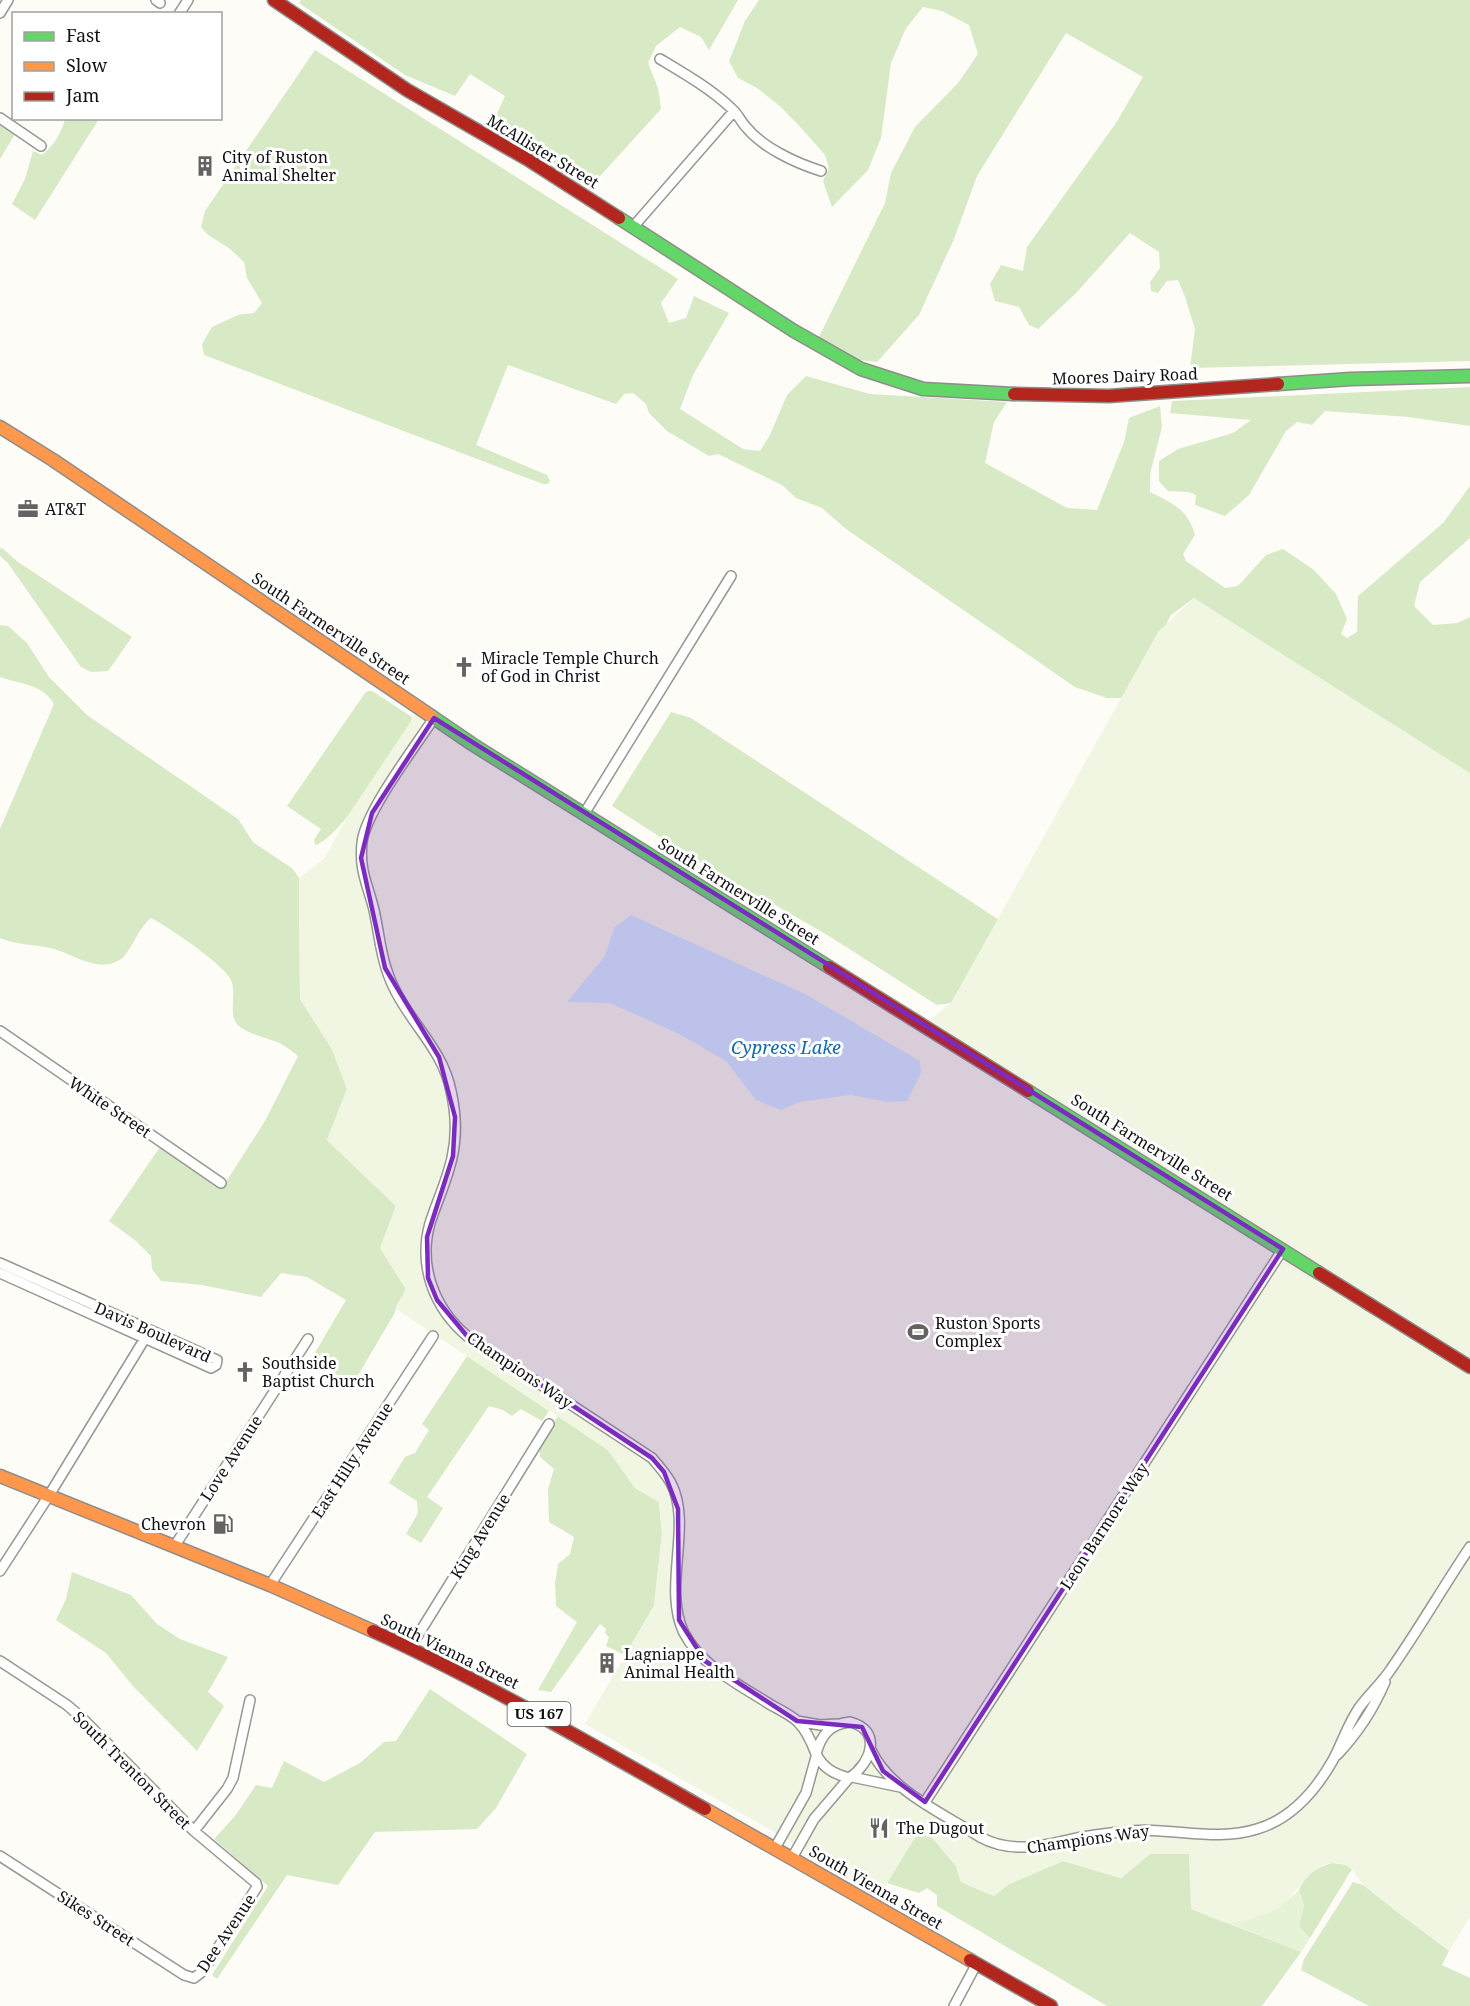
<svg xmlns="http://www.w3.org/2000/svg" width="1470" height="2006" font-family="'Noto Serif',serif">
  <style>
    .green { fill: #e7f3d7 }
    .forest { fill: #d8eac5 }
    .pitch { fill: #f0f6e1 }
    .water { fill: #cde8f7 }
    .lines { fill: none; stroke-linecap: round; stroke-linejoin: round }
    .street-casing { stroke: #979795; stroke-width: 12 }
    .fast-casing { stroke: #8e8d8b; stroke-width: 15 }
    .slow-casing { stroke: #8e8d8b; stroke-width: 15 }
    .jam-casing { stroke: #8e8d8b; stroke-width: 15 }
    .street { stroke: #fffffe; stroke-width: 9 }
    .fast { stroke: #63d668; stroke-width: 12 }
    .slow { stroke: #ff974d; stroke-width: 12 }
    .jam { stroke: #b3261e; stroke-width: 12 }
    .marked { fill: #7b2cbf; fill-opacity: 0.2; stroke: #7b2cbf; stroke-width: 4.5; stroke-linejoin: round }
    .labels { text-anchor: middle; stroke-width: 6; stroke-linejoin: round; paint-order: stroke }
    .shield { fill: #fff; stroke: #585858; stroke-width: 1.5 }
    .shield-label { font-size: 15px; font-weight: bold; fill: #111 }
    .street-label { font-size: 16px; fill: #111; stroke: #fff }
    .poi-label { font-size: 16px; fill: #111; stroke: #fff; text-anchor: start }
    .water-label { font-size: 18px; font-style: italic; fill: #1768a6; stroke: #fff }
  </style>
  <rect width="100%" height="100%" fill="#fdfcf7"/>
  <path class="green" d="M1299,1890L1304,1906L1299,1926L1310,1938L1301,1952L1229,1923C1254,1917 1281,1909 1299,1890Z"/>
  <path class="forest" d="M301,0H738L709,50L701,37L680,27L656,46L648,63L658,88L661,109L591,186L491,126L505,96L470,74L455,96L405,75L299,3Z
    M759,0H1470V361L1190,368L1195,329L1185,297L1178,280L1167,281L1158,293L1151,291L1150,282L1160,268L1159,252L1130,233L1076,293L1038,329L1029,325L1019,307L995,301L990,284L1001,265L1023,271L1027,247L1116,123L1143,77L1066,33L977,176L954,239L919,315L877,362L849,359L818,339L885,203L891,173L915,127L958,83L978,54L969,25L942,11L923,7L906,28L891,63L881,138L868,170L832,207L823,181L829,168L825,155L803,130L781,107L757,88L738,78L729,61L745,21Z
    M315,50L678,279L661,303L669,323L686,318L694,296L729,313L693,375L680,409L743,449L760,451L770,435L787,395L806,376L870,394L1007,402L994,422L985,463L1067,508L1097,510L1124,442L1129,418L1160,406L1162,427L1150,474V492C1172,503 1188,509 1195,535L1183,554L1186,561L1225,588L1238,586L1266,555L1283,549L1314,570L1336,594L1347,619L1341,634L1347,638L1357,632L1358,596L1443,523L1470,486V538L1420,582L1414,606L1433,625L1457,623L1470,617V820L1194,598L1171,615L1147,661L1131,698H1107L1075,687L846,529L822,508L796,498L782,485L718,454L709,456L667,431L649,413L646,404L633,393L624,394L616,404L508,365L476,445L547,475L550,481L547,484H543L204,355L202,344L212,327L238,315L254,313L262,303L247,278L244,262L229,248L208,235L201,227L205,211Z
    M65,119H99L35,220L12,204L25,179L33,151L42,155C54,145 61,134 65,119Z
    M0,125L15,134L0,159Z
    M1470,387V426L1409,417L1325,411L1312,425L1297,422L1286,431L1249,495L1225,516L1195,505L1196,495L1189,492L1168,491L1159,481V461L1178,449L1233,433L1251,420L1170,413L1172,401Z
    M2,548L18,562L132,637L108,671L91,672L81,667L7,562L0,556V549Z
    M0,625L8,626L27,643L49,677L87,715L238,819L253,842L293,869L299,878L300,999L332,1049L347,1089L327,1140L396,1206L380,1248L406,1289L393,1316L354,1382L343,1380L313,1356L346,1300L307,1277L281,1273L261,1297L202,1285L161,1281L152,1269L151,1256L136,1241L109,1221L160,1147L222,1188L265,1121L298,1056C293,1052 288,1048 283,1045C271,1038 245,1034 237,1024C228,1013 237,994 231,980C225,965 167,926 151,918C138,928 131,952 121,959C99,975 71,952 50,948C33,944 16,945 0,938V829L54,704C43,684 19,684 0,677Z
    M368,691H372L412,717L411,722C393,748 342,838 315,845L314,840L321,829L287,806L365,693Z
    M671,712L691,718L999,920L951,1003L937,1005L829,936L770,902L767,906L612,806Z
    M467,1356L549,1411L542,1421L521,1409L512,1416L503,1410L489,1406L427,1497L443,1508L421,1543L406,1534L418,1513L417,1501L389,1483L405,1457L415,1453L429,1430L422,1424Z
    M558,1416L608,1450L635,1488L659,1502L662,1534L654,1606L625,1655L606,1646L609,1637L605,1633L606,1629L600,1624L551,1692L538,1690L577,1622L556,1606L555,1583L558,1564L570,1554L574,1537L549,1522L548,1489L554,1469L540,1457V1445Z
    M72,1572L131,1595L157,1624L180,1639L228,1657L208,1692L224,1706L197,1751L132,1685L106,1653L56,1620L66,1599Z
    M430,1689L527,1754L496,1808L477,1829L375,1832L338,1885L287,1875L217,1979L212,1975L268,1886L214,1839L235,1816L256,1785L272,1788L284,1761L324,1782L360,1763L384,1742L396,1741Z
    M922,1825L956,1866L961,1882L994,1896L1009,1884L1063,1861L1121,1878L1150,1854H1189L1192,1909L1301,1952L1262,2006H1107L937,1906V1895L927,1888L919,1893L887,1883Z
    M1332,1863L1346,1865L1352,1869L1310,1938L1299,1926L1304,1906L1299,1890C1306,1874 1316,1868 1332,1863Z
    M1353,1882L1363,1885L1449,1951L1442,1965L1470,1978V2006H1369L1301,1970L1304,1959Z"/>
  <path class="pitch" d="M1194,598L1470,773V1361L930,1020L951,1003L1158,632Z
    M417,712L1470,1373V1917L1449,1951C1421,1929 1391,1909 1365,1886C1358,1880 1355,1870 1347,1866C1314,1851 1300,1894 1278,1908C1268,1914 1242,1922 1230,1923C1221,1923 1201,1912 1191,1909L1189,1854H1150L1121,1878L1063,1861L1009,1884L994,1896L961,1882L956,1866L922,1826L881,1893L585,1724L654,1606L662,1534L659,1502L635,1488L608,1450L395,1308L406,1289L380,1248L396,1206L327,1140L347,1089L332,1049L300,999L299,878L325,858L347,817Z"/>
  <path class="water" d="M631,915L805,994L920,1061L921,1073L907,1101L888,1102L851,1095L799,1102L781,1110L756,1100L726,1061L681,1035L610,1003L567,1002L605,956L614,928Z"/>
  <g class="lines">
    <g class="street-casing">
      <path id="street" d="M156,0L160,3
        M0,13L8,0
        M179,14L188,0
        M660,59C685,74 711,89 732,109C738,114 741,122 746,127C763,148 796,163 821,171
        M0,118L41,146
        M633,227L734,111
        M434,718C415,747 365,812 362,843C359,871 368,885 374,910C380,937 381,962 394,988C411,1024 443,1050 451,1091C456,1113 457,1136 452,1158C447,1181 437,1201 430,1223C418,1266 434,1308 467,1336L652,1458C659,1466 666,1474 671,1483C693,1525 662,1588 684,1633C702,1667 740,1685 771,1705C780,1710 791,1715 798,1722C807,1731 812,1743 816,1754
        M584,814L731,576
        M0,1031L221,1183
        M0,1263L217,1360L216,1365L211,1368L0,1273
        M174,1547L308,1339
        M0,1571L48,1497L147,1335
        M270,1585L433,1336
        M410,1648L549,1424
        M0,1661L67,1705L83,1719L194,1831L256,1883L257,1887L203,1971L194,1978L184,1975L0,1856
        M797,1721L820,1725L837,1724
        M850,1722C883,1730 871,1764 849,1778C834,1774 823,1768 816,1754C821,1735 830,1724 850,1722Z
        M871,1750C889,1790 944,1814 980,1837C1013,1855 1047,1845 1081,1837C1095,1835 1108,1833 1122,1832C1167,1825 1213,1843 1257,1829C1291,1819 1316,1790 1333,1760C1342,1743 1348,1724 1359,1708C1369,1694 1382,1683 1391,1669C1419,1629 1443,1587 1470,1547
        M1337,1755C1358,1733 1373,1710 1385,1682
        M852,1777L900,1787
        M925,1802L1283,1249
        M194,1831L227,1789L233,1778L250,1700
        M775,1848L806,1793L816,1757
        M792,1858L814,1819L849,1778
        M954,2006L977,1963"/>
    </g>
    <g class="fast-casing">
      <path id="fast" d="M619,218L794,331L861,369L923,389L1014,394
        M1278,384L1351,379L1470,376
        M431,716L472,744L829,967
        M1028,1091L1319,1273"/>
    </g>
    <g class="slow-casing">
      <path id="slow" d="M0,427L53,460L431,716
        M0,1476L270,1585L373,1631
        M705,1809L970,1960"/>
    </g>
    <g class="jam-casing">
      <path id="jam" d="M274,0L407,90L527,159L619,218
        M1014,394L1109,396L1278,384
        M829,967L1028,1091
        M1319,1273L1470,1367
        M373,1631C487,1683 596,1747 705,1809
        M970,1960L1051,2006"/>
    </g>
    <use href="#street" class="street"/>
    <use href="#fast" class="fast"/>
    <use href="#slow" class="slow"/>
    <use href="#jam" class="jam"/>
  </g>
  <path class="marked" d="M434,718L1283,1249L925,1802L883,1771L862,1727L797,1721L705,1661L679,1620L678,1509L664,1472L652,1458L467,1336L437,1300L428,1278L427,1237L453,1156L455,1117L439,1057L385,968L361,858L372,813Z"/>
  <defs>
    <g id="building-bare" transform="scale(1.62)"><path d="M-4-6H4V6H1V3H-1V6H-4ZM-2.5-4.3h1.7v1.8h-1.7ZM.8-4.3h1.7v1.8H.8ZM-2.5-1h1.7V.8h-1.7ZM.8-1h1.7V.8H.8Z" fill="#646362" stroke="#fff" stroke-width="2.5" paint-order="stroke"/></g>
    <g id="office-bare" transform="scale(1.62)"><path d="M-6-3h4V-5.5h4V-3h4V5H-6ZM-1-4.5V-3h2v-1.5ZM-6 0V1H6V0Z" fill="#646362" stroke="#fff" stroke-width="2.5" paint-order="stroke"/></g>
    <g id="church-bare" transform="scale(1.62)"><path d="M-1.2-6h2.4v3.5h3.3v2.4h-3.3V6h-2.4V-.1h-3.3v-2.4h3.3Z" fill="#646362" stroke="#fff" stroke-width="2.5" paint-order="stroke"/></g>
    <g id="stadium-bare" transform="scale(1.62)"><path d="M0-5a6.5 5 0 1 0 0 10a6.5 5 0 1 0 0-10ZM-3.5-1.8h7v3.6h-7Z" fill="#646362" stroke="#fff" stroke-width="2.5" paint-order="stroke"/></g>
    <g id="fuel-bare" transform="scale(1.62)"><path d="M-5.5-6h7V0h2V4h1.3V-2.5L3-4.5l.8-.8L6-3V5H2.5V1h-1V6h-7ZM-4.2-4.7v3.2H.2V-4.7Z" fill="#646362" stroke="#fff" stroke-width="2.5" paint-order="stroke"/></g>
    <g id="restaurant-bare" transform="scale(1.62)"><path d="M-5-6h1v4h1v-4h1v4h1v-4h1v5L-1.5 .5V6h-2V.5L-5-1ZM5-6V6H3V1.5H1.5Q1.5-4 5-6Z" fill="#646362" stroke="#fff" stroke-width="2.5" paint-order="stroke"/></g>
  </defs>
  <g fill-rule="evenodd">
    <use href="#building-bare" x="205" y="166"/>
    <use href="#office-bare" x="28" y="509"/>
    <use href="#church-bare" x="464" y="667"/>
    <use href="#stadium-bare" x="918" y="1332"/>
    <use href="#church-bare" x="245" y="1372"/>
    <use href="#fuel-bare" x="223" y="1524"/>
    <use href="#building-bare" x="607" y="1663"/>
    <use href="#restaurant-bare" x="879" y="1828"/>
  </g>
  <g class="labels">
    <rect class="shield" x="507.5" y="1702" width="63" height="24" rx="4.5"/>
    <g class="shield-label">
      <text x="539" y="1719">US 167</text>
    </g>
    <g class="street-label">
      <text transform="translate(543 151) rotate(31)" y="6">McAllister Street</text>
      <text transform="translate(1125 376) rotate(-2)" y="6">Moores Dairy Road</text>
      <text transform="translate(331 628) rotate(34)" y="6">South Farmerville Street</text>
      <text transform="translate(739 891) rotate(32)" y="6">South Farmerville Street</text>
      <text transform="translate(110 1107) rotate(34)" y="6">White Street</text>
      <text transform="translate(1152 1147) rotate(32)" y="6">South Farmerville Street</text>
      <text transform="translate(153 1332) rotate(24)" y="6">Davis Boulevard</text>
      <text transform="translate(520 1370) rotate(34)" y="6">Champions Way</text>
      <text transform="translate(231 1458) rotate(-57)" y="6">Love Avenue</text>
      <text transform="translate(352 1460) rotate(-57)" y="6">East Hilly Avenue</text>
      <text transform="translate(1104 1526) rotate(-57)" y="6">Leon Barmore Way</text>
      <text transform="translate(480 1536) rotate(-58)" y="6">King Avenue</text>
      <text transform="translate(450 1651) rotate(26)" y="6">South Vienna Street</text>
      <text transform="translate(132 1770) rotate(45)" y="6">South Trenton Street</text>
      <text transform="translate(1088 1839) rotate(-8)" y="6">Champions Way</text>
      <text transform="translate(876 1887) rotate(30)" y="6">South Vienna Street</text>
      <text transform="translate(96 1918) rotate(33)" y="6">Sikes Street</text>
      <text transform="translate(226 1933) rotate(-56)" y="6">Dee Avenue</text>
    </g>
    <g class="poi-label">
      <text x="222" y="163">City of Ruston<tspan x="222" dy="18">Animal Shelter</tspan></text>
      <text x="45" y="515">AT&amp;T</text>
      <text x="481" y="664">Miracle Temple Church<tspan x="481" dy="18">of God in Christ</tspan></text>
      <text x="935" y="1329">Ruston Sports<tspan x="935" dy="18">Complex</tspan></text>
      <text x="262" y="1369">Southside<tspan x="262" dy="18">Baptist Church</tspan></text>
      <text x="206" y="1530" text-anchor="end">Chevron</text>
      <text x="624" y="1660">Lagniappe<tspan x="624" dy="18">Animal Health</tspan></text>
      <text x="896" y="1834">The Dugout</text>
    </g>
    <g class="water-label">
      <text x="786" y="1054">Cypress Lake</text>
    </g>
  </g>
  <rect x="12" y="12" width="210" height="108" fill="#ffffff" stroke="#a0a0a0" stroke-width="1.5"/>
  <rect x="24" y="32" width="30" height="9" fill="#63d668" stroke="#a0a0a0" stroke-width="1.5"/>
  <text x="66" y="42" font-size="18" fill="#111111">Fast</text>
  <rect x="24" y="62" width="30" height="9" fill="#ff974d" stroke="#a0a0a0" stroke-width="1.5"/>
  <text x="66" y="72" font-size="18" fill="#111111">Slow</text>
  <rect x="24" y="92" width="30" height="9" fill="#b3261e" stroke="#a0a0a0" stroke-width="1.5"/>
  <text x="66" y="102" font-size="18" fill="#111111">Jam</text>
</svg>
